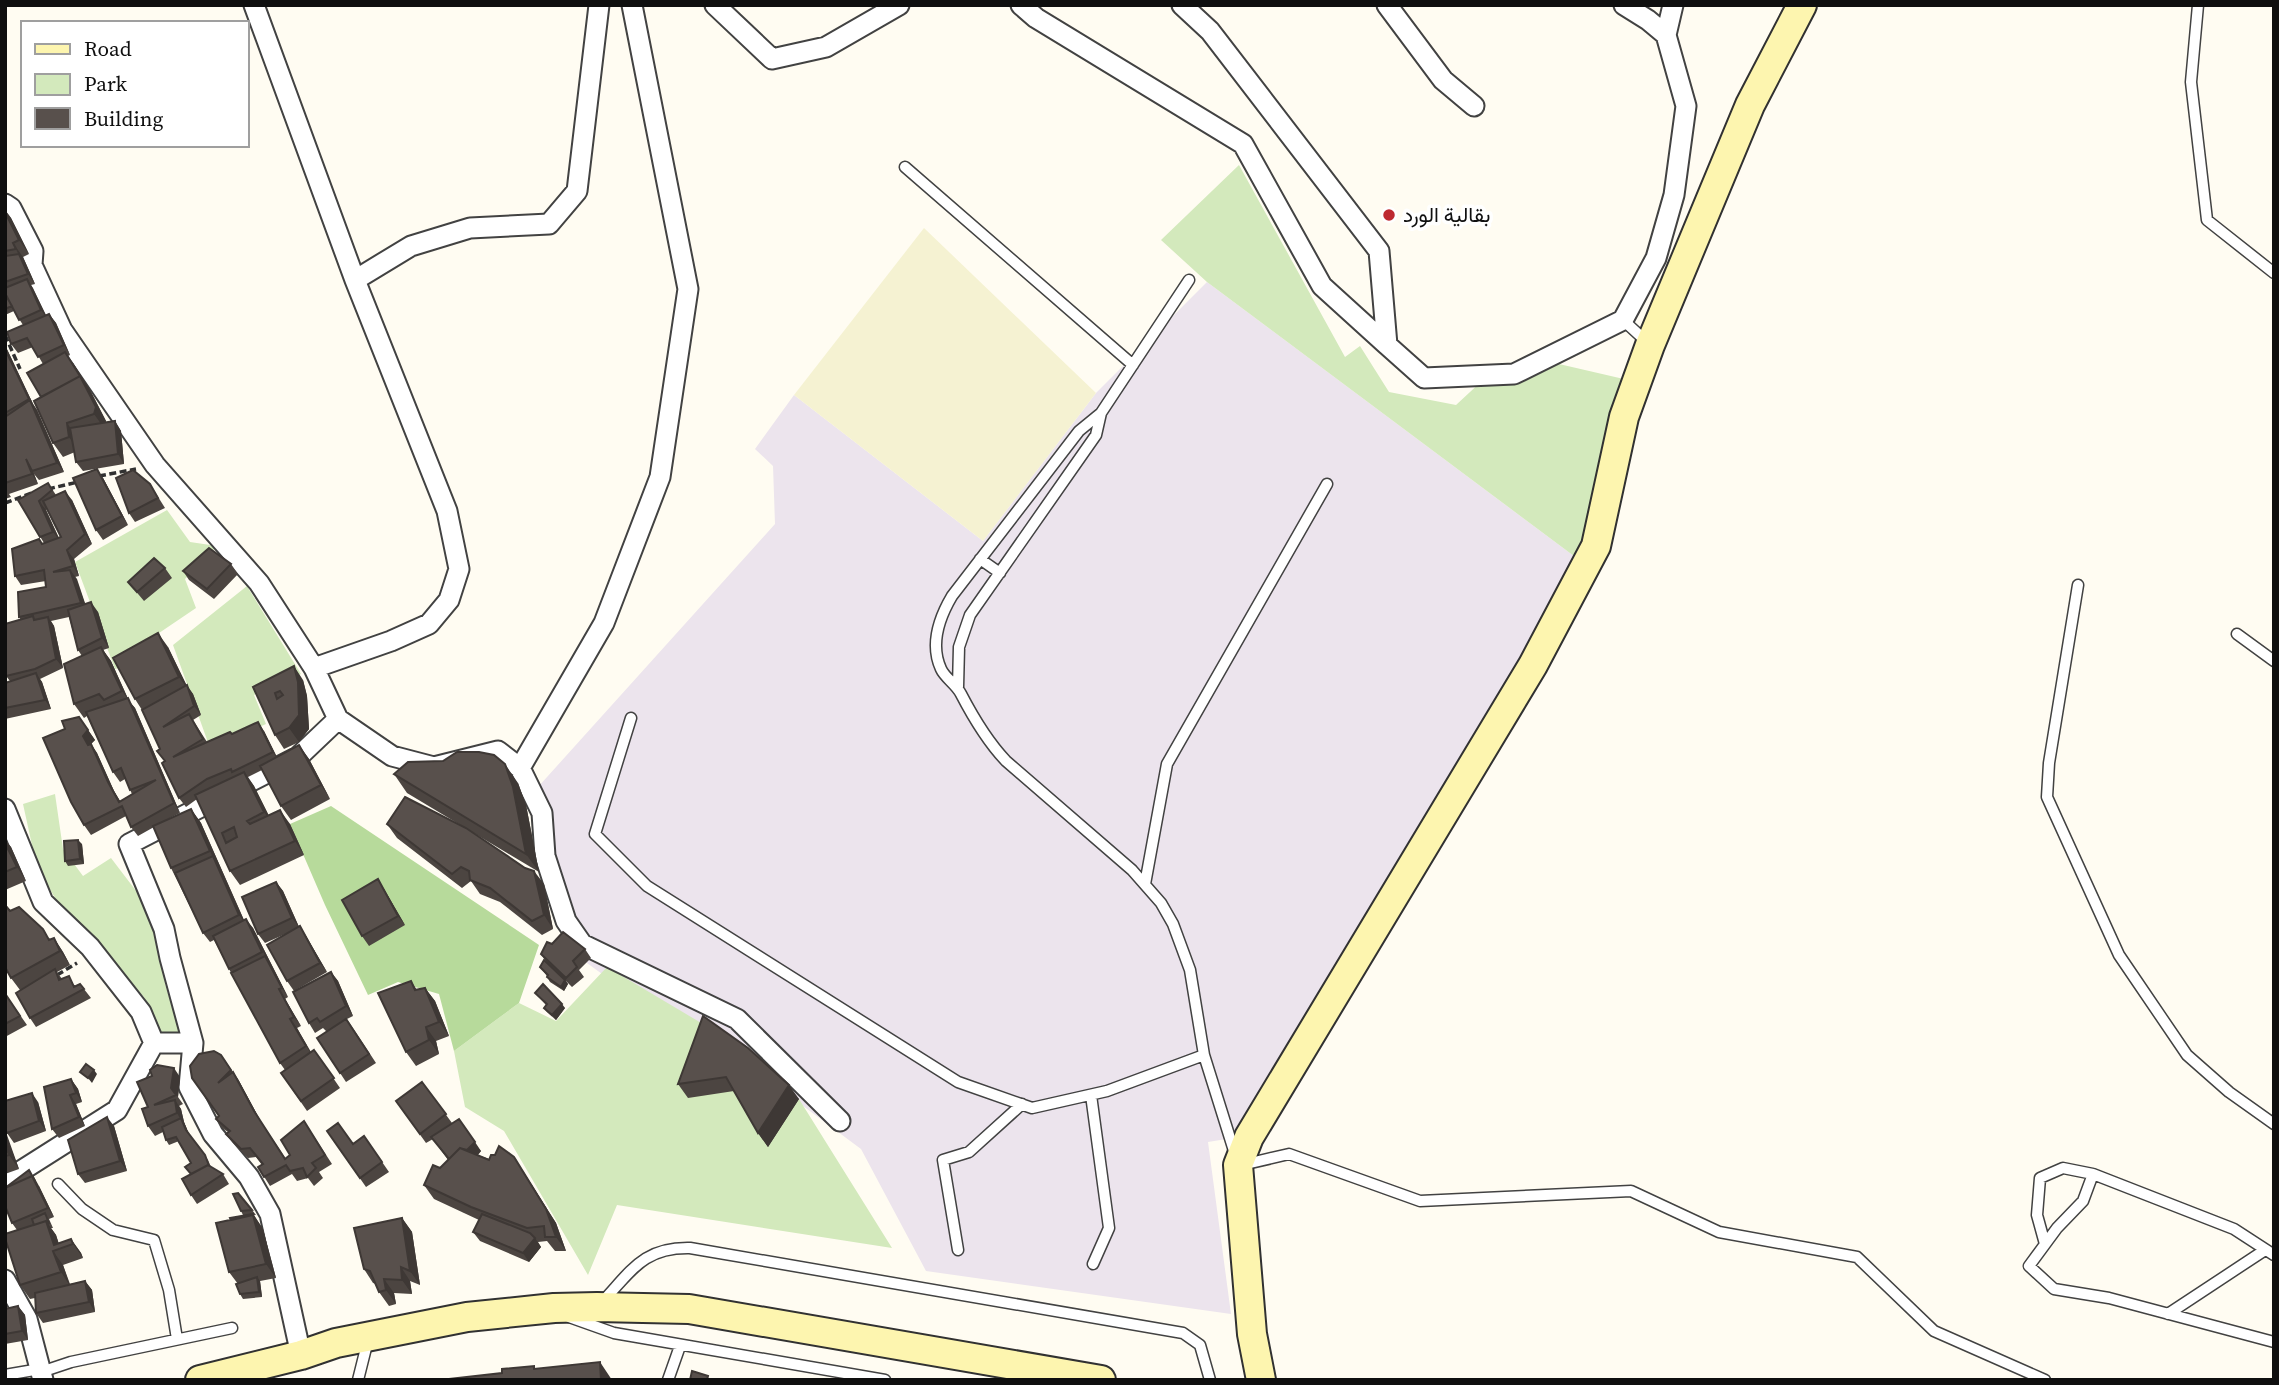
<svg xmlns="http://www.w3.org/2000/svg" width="2279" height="1385" font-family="'Source Serif 4',Vazirmatn,serif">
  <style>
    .industrial { fill: #ece4ed }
    .farmland { fill: #f5f2d2 }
    .green { fill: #d3e9bc }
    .forest { fill: #b7da9b }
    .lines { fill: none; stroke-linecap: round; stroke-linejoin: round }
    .lane-casing { stroke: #424242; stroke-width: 13 }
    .street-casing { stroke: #424242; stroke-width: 23 }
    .secondary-casing { stroke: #313131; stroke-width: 32 }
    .path { stroke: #313131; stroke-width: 3.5; stroke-dasharray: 7 3.5; stroke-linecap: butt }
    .lane { stroke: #fff; stroke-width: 10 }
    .street { stroke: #fff; stroke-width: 19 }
    .secondary { stroke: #fdf5af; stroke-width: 28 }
    .wall { fill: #4c4541; fill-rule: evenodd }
    .shaded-wall { fill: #3e3835 }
    .building { fill: #58504c; stroke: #3e3835; stroke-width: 2; fill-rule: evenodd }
    .poi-dot { fill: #be2930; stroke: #fff; stroke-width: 2.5 }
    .labels { text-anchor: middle; stroke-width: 7; stroke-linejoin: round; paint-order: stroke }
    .poi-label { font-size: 21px; fill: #0f0f0f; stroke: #fff; text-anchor: start }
  </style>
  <rect width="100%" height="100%" fill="#fffcf2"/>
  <path class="industrial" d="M1207,282L1590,568L1251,1135L1208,1142L1231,1314L926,1271L861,1149L714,1040L609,979L569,950L529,797L775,524L773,466L755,449L794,395L983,541L1096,393Z"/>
  <path class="farmland" d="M924,228L1096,393L983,541L794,395Z"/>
  <path class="green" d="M1239,165L1345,357L1360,346L1389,392L1456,405L1484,379L1559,364L1641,383L1590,568L1207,282L1161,240Z
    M167,510L190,542L217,546L185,579L196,608L131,652L132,664L115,669L75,562Z
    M247,586L301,674L254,695L266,724L210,748L173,645Z
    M55,794L63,849L83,876L111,858L159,921L165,984L181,1033L161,1035L144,997L60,906L37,868L23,804Z
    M607,967L713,1030L735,1091L799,1099L892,1248L617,1205L588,1275L504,1131L465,1107L454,1051L519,1003L556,1021Z"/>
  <path class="forest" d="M331,806L539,945L519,1003L454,1051L439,994L398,982L368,995L325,905L290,824Z"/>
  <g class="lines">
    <g class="lane-casing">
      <path id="lane" d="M2198,5L2191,82L2207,220L2274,273
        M905,167L1133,365
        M1189,280L1101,413L1079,431L952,596C939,618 930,645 941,669C945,678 956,684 961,694C974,719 987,741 1006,761L1132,870L1161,903L1173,924L1190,970L1204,1055L1235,1154
        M1623,320L1648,343
        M980,559L1000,573
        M2078,585L2049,763L2047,797L2119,955L2187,1055L2229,1092L2274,1124
        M2237,634L2274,661
        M958,687L959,647L970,615L1096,435L1101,413
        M631,718L595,834L647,886L958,1082L1032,1108L1107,1091L1204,1055
        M1145,884L1167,764L1327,484
        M1091,1095L1109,1228L1093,1264
        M1242,1165L1289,1154L1420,1201L1631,1191L1719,1232L1857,1257L1934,1331L2045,1380
        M58,1184L82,1209L113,1230L154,1240L169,1290L177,1339
        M2045,1244L2037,1215L2040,1178L2063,1168L2093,1174
        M958,1250L943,1160L969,1152L1022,1104
        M2274,1255L2234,1229L2093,1174L2083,1201L2057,1228L2029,1266L2054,1289L2109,1298L2274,1342
        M603,1301C632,1270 644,1247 690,1248L1183,1333L1200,1345L1210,1380
        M2168,1314L2265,1250
        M569,1317L614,1333L885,1380
        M41,1372L71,1362L232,1328
        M5,1375L40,1369
        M358,1380L368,1340
        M668,1380L680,1346"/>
    </g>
    <g class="street-casing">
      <path id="street" d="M254,5L355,280L447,511L459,569L449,600L429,624L391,641L314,668
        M632,5L688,289L660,477L604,623L520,768L542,813L545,856L566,921L582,944L737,1019L840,1121
        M715,5L772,59L826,47L899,5
        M1021,5L1036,18L1243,144L1322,286L1387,345
        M1182,5L1210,31L1379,251L1387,345L1424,378L1514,374L1623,320L1656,258L1674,195L1686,106L1666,35L1673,5
        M1387,5L1443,80L1474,106
        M1624,5L1648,20L1666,35
        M5,204L11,208L33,251L32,265L62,330L155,465L259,583L314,668L338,719L392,756L434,767L498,751L520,768
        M355,280L411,246L470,228L549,224L577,191L599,5
        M5,809L43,902L90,947L141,1012L154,1043H193
        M5,1181L117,1110L154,1043
        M5,1280L27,1319L43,1380
        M301,1355L270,1214L249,1177L213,1134L189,1087L193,1043L170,958L164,929L129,844L298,757L338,719"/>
    </g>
    <g class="secondary-casing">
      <path id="secondary" d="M200,1380L301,1355L336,1343L467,1317L554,1308L597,1307L689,1309L1101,1380
        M1261,1380L1252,1334L1238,1165L1249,1137L1533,665L1596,546L1624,417L1650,345L1750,105L1802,5"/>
    </g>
    <path class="path" d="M5,335L20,369
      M99,476L136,469
      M48,489L78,482
      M5,503L34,492
      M57,975L77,963"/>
    <use href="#lane" class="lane"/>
    <use href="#street" class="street"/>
    <use href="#secondary" class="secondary"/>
  </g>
  <path class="wall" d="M5,210L11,218L29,254L23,257L35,284L31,285L46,315L49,314L56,323L70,355L68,356L90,390L106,421L105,423L115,421L121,431L124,464L83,471L76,462L75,452L63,457L53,443L41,397L43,364L33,347L18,353L11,344L23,325L14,311L5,315Z
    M5,345L33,404L37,410L64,472L39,480L34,474L38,484L9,494L11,497L5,499Z
    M103,478L128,525L103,540L96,530Z
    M48,483L56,495L72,500L92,544L74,559L79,576L75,577L85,604L98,612L109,648L103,650L111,661L129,701L135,708L180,813L166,820L191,809L201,823L244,920L253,928L288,997L285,999L301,1026L297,1028L311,1052L314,1050L340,1088L307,1111L281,1073L285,1070L280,1063L229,969L214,940L210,942L203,933L171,868L154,827L138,836L131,827L126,816L91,835L84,825L65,729L79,717L95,740L91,744L97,753L114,791L120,801L132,794L125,779L120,782L113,772L87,716L84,718L74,704L82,656L78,650L69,617L51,621L54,626L63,668L40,679L42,682L51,709L5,719V683L10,681L6,676L21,620L19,617L46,587V581L21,585L15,576L42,544L44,543L18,500ZM47,509L61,537L59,538L46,510Z
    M150,484L165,508L135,522L129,513Z
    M231,564L238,574L214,599L189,580L183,571Z
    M165,568L172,578L144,601L128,582Z
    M168,647L186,685L193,694L201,715L193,720L207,742L232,734L264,731L277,757L299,745L309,759L330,799L291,820L281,806L262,770L248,777L254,786L269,816L290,824L304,855L240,885L230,871L197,799L186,807L179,798L160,749L142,710L135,699Z
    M303,680L307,696L309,729L299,742L284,749L275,735L253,687Z
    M394,774L518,783L526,805L539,872L472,832L544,884L553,929L542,935L500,902L480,894L471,881L462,888L397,838L387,824L462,826L407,793Z
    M5,840L11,847L26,881L5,890Z
    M82,844L84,864L68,866L65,861Z
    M276,882L283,891L299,927L300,926L306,936L327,972L294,991L287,981L290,932L265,943L258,934Z
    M384,889L405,925L369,946L362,936Z
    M10,910L50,939L54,938L63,952L70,965L57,972L62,979L76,986L80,984L91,998L36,1027L30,1018L20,990L11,978Z
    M552,944L585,949L591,958L579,970L584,977L572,987L565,980L568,984L564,991L550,982L547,977V976L540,967L547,963L541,954Z
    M331,972L338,981L353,1016L347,1019L376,1063L346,1082L317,1038L327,1032L323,1028L315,1033L309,1023Z
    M411,981L417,990L425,988L435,1001L449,1036L436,1041L439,1054L416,1066L406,1052Z
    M535,993L565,1008L556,1020L547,1012L544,1008L546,1005Z
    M5,995H6L27,1025L5,1037Z
    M703,1016L799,1099L768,1147L758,1133L734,1091L688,1098L678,1084Z
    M221,1055L238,1079L260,1120L286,1159L290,1155L304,1121L332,1164L319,1172L323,1178L314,1186L308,1178L297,1181L292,1174L270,1186L258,1167L262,1165L256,1157L248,1158L233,1143L226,1134L228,1132L222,1128L216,1119L218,1116Z
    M180,1077L178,1097L183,1104L179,1106L181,1109L184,1122L189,1134L208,1160L211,1167L223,1174L229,1184L197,1204L191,1195V1163L179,1141L169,1145L166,1140L163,1132L155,1136L148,1126V1107Z
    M71,1079L78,1089L82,1102L76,1104L85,1126L59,1138L52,1129Z
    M422,1082L452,1123L481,1151L478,1155L523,1171L556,1223L566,1251H555L547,1241L538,1242L541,1247L529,1262L480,1241L473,1232L479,1220L434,1199L424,1185L448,1160L433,1139L426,1143L396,1101Z
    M38,1102L46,1131L14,1143L7,1133Z
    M114,1126L127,1171L85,1183L78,1174Z
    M327,1131L353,1144L364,1136L389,1172L366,1187Z
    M5,1133L19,1169L5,1174Z
    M39,1186L54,1217L49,1219L53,1228H51L56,1235L59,1244L71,1239L81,1253L83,1258L63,1265L70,1284L85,1281L92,1290L95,1312L43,1323L36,1313L35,1298L30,1299L20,1285L17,1230L12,1223Z
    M252,1210L256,1215H254L263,1229L276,1278L260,1281L262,1297L243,1299L240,1294L238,1284L229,1272L231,1220L243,1215L241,1211Z
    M402,1218L412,1232L420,1285L410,1281L412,1294L394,1293L396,1304L389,1306L379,1292L376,1284L373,1283L364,1269Z
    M18,1306L25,1315L28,1340L5,1344V1309Z"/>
  <path class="shaded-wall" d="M5,210L11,218L29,254L19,240L5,212Z
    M13,243L23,257L35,284L28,274Z
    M27,279L33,288L48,320L41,310Z
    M49,314L56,323L70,355L64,345Z
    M5,345L33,404L37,410L64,472L57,463L32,404L29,399L5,349Z
    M72,361L90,390L106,421L104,428L94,414Z
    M115,421L121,431L124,464L118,454Z
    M67,423L77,437L79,451L69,437Z
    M26,459L34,474L38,484L32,474Z
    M97,469L103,478L128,525L122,516Z
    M65,491L72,500L92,544L85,534Z
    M39,501L46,510L60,541L53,532Z
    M67,550L74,559L79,576L73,566Z
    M70,570L77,579L88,612L81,603Z
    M91,602L98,612L109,648L102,638Z
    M48,617L54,626L63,668L56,659Z
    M158,633L168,647L189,690L187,685L193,694L201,715L194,706L189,691L179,677Z
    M101,647L111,661L129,701L135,708L180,813L174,803L130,702L122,691Z
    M294,666L303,680L307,696L309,729L299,742L289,728Z
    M36,673L42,682L51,709L45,700Z
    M258,722L264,731L279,762L273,752Z
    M88,730L95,740L91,744L97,753L114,791L126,811L119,802L83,736Z
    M299,745L309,759L330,799L321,785Z
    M505,764L518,783L526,805L539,872L526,854Z
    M244,772L254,786L274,826L264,812Z
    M191,809L201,823L246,925L239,915Z
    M280,810L290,824L304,855L295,841Z
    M5,840L11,847L26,881L17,867L5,843Z
    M78,840L82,844L84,864L80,859Z
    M534,871L544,884L553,929L544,915Z
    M378,879L384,889L405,925L398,916Z
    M276,882L283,891L299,927L292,918Z
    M246,919L253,928L288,997L282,988Z
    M300,926L306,936L327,972L320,963Z
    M54,938L63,952L70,965L60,951Z
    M331,972L338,981L353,1016L346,1006Z
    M565,980L568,984L564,991L561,987Z
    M425,988L435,1001L449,1036L439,1022Z
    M279,989L285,999L301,1026L294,1017Z
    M562,1004L565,1008L556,1020L552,1015Z
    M290,1019L297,1028L312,1055L306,1046Z
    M426,1027L436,1041L439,1054L429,1040Z
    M174,1068L180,1077L178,1097L171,1088Z
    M94,1070L97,1074L92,1083L88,1078Z
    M233,1072L239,1081L260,1120L254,1111Z
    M71,1079L78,1089L82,1102L76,1093Z
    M789,1085L799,1099L768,1147L758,1133Z
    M32,1093L38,1102L46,1131L39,1121Z
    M70,1095L76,1104L85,1126L79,1117Z
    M175,1100L181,1109L184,1122L189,1134L177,1113Z
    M107,1117L114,1126L127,1171L120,1161Z
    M5,1133L7,1135L19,1169L9,1155L5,1144Z
    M475,1142L481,1151L460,1174L453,1165Z
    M514,1157L556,1223L566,1251L556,1237Z
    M33,1175L39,1186L54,1217L48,1208L32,1176Z
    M253,1214L263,1229L276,1278L266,1264Z
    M402,1218L412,1232L420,1285L410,1271Z
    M46,1221L56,1235L60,1248L54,1245Z
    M535,1238L541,1247L529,1262L523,1253Z
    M71,1239L81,1253L83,1258L73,1244Z
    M53,1251L63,1265L70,1286L61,1272Z
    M401,1267L410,1281L412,1294L402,1280Z
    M257,1277L260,1281L262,1297L259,1292Z
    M384,1279L394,1293L396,1304L386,1290Z
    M85,1281L92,1290L95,1312L89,1302Z
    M18,1306L25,1315L28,1340L22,1331Z
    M600,1362L612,1380H601Z"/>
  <path class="building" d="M5,212L19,240L13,243L16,249L5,251Z
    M19,254L28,274L5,282V256Z
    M27,279L41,310L19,320L5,293V288Z
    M5,294L12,306L5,309Z
    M49,314L64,345L38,357L27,338L11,344L7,332Z
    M5,349L29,399L5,413Z
    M65,352L83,381L80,376L41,397L27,373Z
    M80,376L96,407L94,414L67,423L69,437L53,443L34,401Z
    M30,400L57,463L32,471L26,459L32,474L5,483V417Z
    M115,421L118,454L76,462L70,428Z
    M97,469L122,516L96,530L73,478Z
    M133,470L150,484L158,498L129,513L116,478Z
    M48,483L52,490L39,501L53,532L40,537L18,500Z
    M65,491L85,534L67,550L73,566L53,572L70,570L81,603L19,617L18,592L46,587L44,570L15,576L12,549L39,539L42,544L61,537L43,501Z
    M209,548L231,564L207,589L183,571Z
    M154,558L165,568L137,592L128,582Z
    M91,602L102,638L78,650L68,610Z
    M33,616L34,620L48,617L56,659L35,669L6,676L5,624Z
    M158,633L179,677L135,699L113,658Z
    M101,647L122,691L104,700L99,694L74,704L64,664Z
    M294,666L298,682L299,715L289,728L275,735L253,687ZM280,691L283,695L277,699L275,693Z
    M36,673L45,700L5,708V683Z
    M187,685L194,706L163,727L189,714L203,739L173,757L230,732L232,734L258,722L273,752L232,772L231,769L207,779L179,798L162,763L165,761L157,751L160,749L142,710Z
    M128,698L174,803L131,827L122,806L84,825L71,802L43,738L65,729L62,721L79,717L88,730L83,736L88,745L91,744L108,782L119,802L156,780L130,790L121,768L113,772L86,712Z
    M299,745L321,785L281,806L260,766Z
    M457,752H479L494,755L505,764L513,787L526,854L394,774L408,762L443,761Z
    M244,772L264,812L247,821L250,824L280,810L295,841L230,871L195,795ZM234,827L237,837L226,843L222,833Z
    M405,797L466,828L525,868L534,871L544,915L532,921L490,888L470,880L469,871L461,867L452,874L387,824Z
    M191,809L210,851L171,868L153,826Z
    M78,840L80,859L65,861L64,841Z
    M5,843L17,867L5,872Z
    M213,856L239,915L203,933L175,873Z
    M378,879L398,916L362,936L342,900Z
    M276,882L292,918L258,934L242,897Z
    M5,905L10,911L19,907L43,929L49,940L54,938L60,951L11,978L5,967Z
    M246,919L262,952L229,969L213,936Z
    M300,926L320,963L287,981L267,945Z
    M563,932L585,949L573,961L577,967L566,978L541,954L547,942L552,944Z
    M265,956L282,988L279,989L294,1017L290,1019L306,1046L280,1063L231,973Z
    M544,960L565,980L561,987L547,977L548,975L540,967Z
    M55,969L59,980L69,976L74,987L80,984L84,989L30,1018L16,993Z
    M331,972L346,1006L320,1022L317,1018L309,1023L293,992Z
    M411,981L415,990L425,988L439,1022L426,1027L429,1040L406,1052L378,993Z
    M543,984L562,1004L552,1015L544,1008L547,1004L535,993Z
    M5,995H6L20,1016L5,1024Z
    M703,1016L748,1048L789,1085L758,1133L726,1077L678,1084Z
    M346,1019L369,1054L340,1073L317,1038Z
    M314,1050L334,1078L301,1101L281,1073Z
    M214,1051L221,1055L231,1070L218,1083L233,1072L254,1111L285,1159L290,1155L281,1140L304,1121L325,1155L312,1163L316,1168L307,1177L303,1168L290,1171L286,1165L264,1177L258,1167L263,1164L250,1148L241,1149L226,1134L230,1131L216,1119L219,1116L192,1078L190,1066L199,1054Z
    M86,1064L94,1070L88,1078L80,1072Z
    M157,1065L174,1068L171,1088L176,1095L154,1105L175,1100L177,1113L148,1126L142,1109L148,1107L137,1082L152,1076L150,1070Z
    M71,1079L76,1093L70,1095L79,1117L52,1129L44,1087Z
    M422,1082L446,1114L420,1134L396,1101Z
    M32,1093L39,1121L7,1133L5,1129V1101Z
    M107,1117L120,1161L78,1174L68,1140Z
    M181,1118L186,1130L205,1155L209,1166L208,1165L191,1174L185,1167L191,1163L176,1137L166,1140L162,1127Z
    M459,1119L475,1142L467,1150L460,1148L449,1159L431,1137Z
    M338,1123L353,1144L364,1136L382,1162L360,1178L327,1131Z
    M5,1144L9,1155L5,1156Z
    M499,1146L514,1157L546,1209L556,1237H545L544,1226L527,1228L471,1207L424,1185L433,1165L440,1168L460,1148L489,1160L491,1155H495Z
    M208,1165L223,1174L191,1195L182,1179Z
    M29,1170L35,1181L32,1176L5,1188Z
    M32,1176L48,1208L12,1223L5,1206V1188Z
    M238,1193L252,1210L241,1211L233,1194Z
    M45,1213L49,1223L48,1224L46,1221L34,1225L32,1219Z
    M253,1214V1215L231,1220L230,1218Z
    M482,1214L530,1233L535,1238L523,1253L473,1232Z
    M253,1215L266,1264L229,1272L216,1223Z
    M402,1218L410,1271L401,1267L402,1280L384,1279L386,1290L379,1292L370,1271L364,1269L354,1228Z
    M46,1221L54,1245L71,1239L73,1244L53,1251L61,1272L20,1285L5,1238V1234Z
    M257,1277L259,1292L240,1294L236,1284Z
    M85,1281L89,1302L36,1313L35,1293Z
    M18,1306L22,1331L5,1334V1309Z
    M600,1362L601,1380H440L502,1373V1369L534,1366V1369Z
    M692,1371L708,1376L707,1380H690Z"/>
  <circle class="poi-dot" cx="1389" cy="215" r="7"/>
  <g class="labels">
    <g class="poi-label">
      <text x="1403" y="222">بقالية الورد</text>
    </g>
  </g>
  <rect width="2279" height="1385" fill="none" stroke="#0f0f0f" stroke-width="14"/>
  <rect x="21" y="21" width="228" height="126" fill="#ffffff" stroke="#9f9f9f" stroke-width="2"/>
  <rect x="35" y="44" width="35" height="10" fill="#fdf5af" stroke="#9f9f9f" stroke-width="2"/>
  <text x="84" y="56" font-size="21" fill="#0f0f0f">Road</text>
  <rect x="35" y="74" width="35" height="21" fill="#d3e9bc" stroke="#9f9f9f" stroke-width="2"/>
  <text x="84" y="91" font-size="21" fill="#0f0f0f">Park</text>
  <rect x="35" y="108" width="35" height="21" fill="#58504c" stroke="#9f9f9f" stroke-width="2"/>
  <text x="84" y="126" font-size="21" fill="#0f0f0f">Building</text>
</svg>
